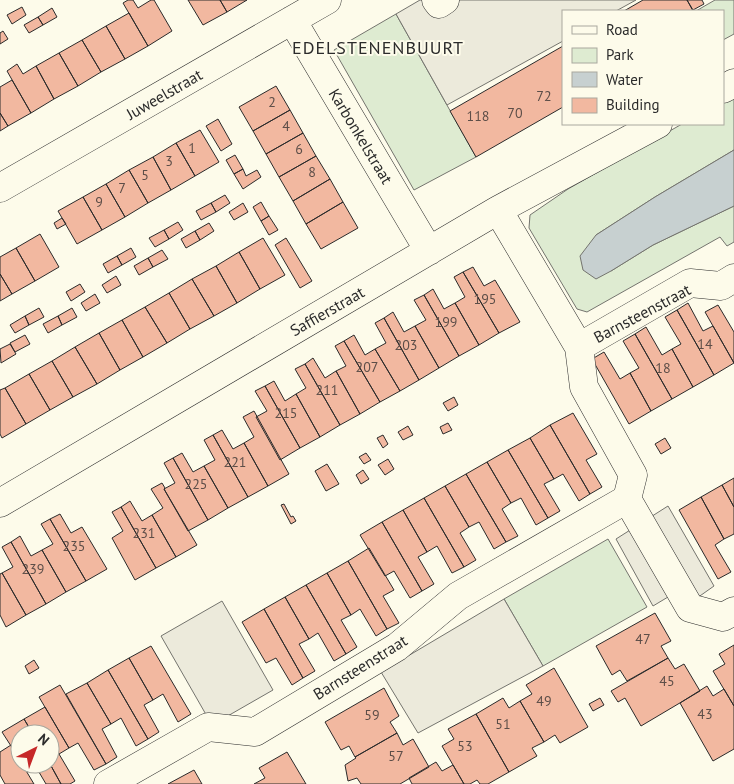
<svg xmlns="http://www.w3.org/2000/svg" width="734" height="784" font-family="'PT Sans',sans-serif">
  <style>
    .green { fill: #deebd1; stroke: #74746e }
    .parking { fill: #eceadb; stroke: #74746e }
    .water { fill: #c7d0d0; stroke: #74746e }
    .building { fill: #f2b8a0; stroke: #2b2b2b }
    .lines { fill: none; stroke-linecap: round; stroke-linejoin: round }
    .street-casing { stroke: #2b2b2b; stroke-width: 29 }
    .street { stroke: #fdfbea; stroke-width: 28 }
    .labels { text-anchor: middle; stroke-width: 4; stroke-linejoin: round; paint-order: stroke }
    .number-label { font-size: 14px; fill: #5d4e48 }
    .street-label { font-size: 16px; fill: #2b2b2b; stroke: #fdfbea }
    .neighbourhood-label { font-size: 18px; letter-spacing: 1px; fill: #2b2b2b; stroke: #fdfbea }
  </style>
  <rect width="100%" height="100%" fill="#fdfbea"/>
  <path class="green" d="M715,0H734V34L723,40V11H696Z
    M396,14L476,157L414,190L334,50Z
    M734,94V150L655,197L596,235L611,271L653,245L734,206V242L727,246L720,237L587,312L577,309L529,228L530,215L568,189L682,124H723V100Z
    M608,539L647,607L543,666L504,599Z"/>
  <path class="parking" d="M420,0H636L616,11H563V41L447,105L396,14Z
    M668,506L714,586L697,598L688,585L653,606L616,539Z
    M504,599L543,666L418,733L381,672Z
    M222,601L273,690L212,725L161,636Z"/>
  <path class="water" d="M734,150V206L653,245L611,271L596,279L583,270L580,256L596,235L655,197Z"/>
  <path class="building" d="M128,0H133L138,8L151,0H154L172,31L148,46L123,3Z
    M188,0H220L227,12L203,25Z
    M220,0H247L227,12Z
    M643,0H687L693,11H624Z
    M687,0H702L704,4L693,10Z
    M22,7L26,15L12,24L7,15Z
    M52,8L57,17L43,25L38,17Z
    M129,13L148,46L125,59L106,26Z
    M38,17L43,25L29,33L24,25Z
    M106,26L125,59L101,72L82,40Z
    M3,31L8,39L0,44V33Z
    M82,40L101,72L78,86L59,53Z
    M563,46V107L476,157L450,111Z
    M59,53L78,86L54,99L36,66Z
    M17,64L23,74L36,66L54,99L31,113L7,71Z
    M12,80L31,113L8,126L0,113V87Z
    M276,86L290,110L253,131L239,107Z
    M290,110L303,133L266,154L253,131Z
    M0,113L8,126L0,131Z
    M218,119L232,144L221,151L206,126Z
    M200,130L219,162L195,176L176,143Z
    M303,133L316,156L279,177L266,154Z
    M176,143L195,176L171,190L153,157Z
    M235,155L243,169L234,174L226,160Z
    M316,156L330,179L293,201L279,177Z
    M153,157L171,190L148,203L129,170Z
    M243,169L246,176L257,170L261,177L243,189L234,174Z
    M129,170L148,203L125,217L106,184Z
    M330,179L343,202L306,224L293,201Z
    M106,184L125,217L102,230L83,197Z
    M225,195L230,203L216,212L211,203Z
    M83,197L102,230L77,244L58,211Z
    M261,202L269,216L261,221L253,207Z
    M343,202L358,228L321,249L306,224Z
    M211,203L216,212L201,220L196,211Z
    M243,203L248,212L234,220L229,212Z
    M269,216L278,230L269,235L261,221Z
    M62,218L66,224L57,229L54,223Z
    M178,222L183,230L169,239L164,230Z
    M209,223L214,231L200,240L195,231Z
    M164,230L169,239L155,247L149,238Z
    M195,231L200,240L186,248L181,239Z
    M40,234L59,267L35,281L16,248Z
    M263,238L285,275L260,289L239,252Z
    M286,238L312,281L300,288L275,245Z
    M16,248L35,281L12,294L0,274V257Z
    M131,248L136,257L122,265L117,256Z
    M162,250L168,259L153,267L148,258Z
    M239,252L260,289L237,303L216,266Z
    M117,256L122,265L108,273L103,264Z
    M148,258L153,267L139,275L134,266Z
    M216,266L237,303L214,316L192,279Z
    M473,267L484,286L495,280L520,322L499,333L463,272Z
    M463,272L499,333L479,345L455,303L465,297L454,277Z
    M0,274L12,294L0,301Z
    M116,276L121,285L107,293L102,285Z
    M192,279L214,316L190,329L169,293Z
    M80,284L85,292L71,301L66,292Z
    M433,289L444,309L455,303L479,345L459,356L424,295Z
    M169,293L190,329L167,343L145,307Z
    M95,294L100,303L86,311L81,303Z
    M424,295L459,356L439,368L415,326L426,320L414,300Z
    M688,303L703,331L713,326L734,363L714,375L677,310Z
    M718,305L734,332V363L705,312Z
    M145,307L167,343L143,357L122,320Z
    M39,308L44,317L29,325L25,316Z
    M72,308L77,317L62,325L58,316Z
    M677,310L714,375L693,387L672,349L681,344L665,317Z
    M393,312L404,332L415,326L439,368L419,380L384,318Z
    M25,316L29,325L15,333L10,325Z
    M58,316L62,325L48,333L43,324Z
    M384,318L419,380L400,391L375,349L386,343L375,323Z
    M122,320L143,357L120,370L99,333Z
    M646,327L662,355L672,349L693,387L672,399L635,334Z
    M99,333L120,370L97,384L75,347Z
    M635,334L672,399L651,411L630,373L639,368L623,341Z
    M25,335L30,344L15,352L10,343Z
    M354,335L365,355L375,349L400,391L380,402L344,341Z
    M344,341L380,402L360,414L336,371L346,366L335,346Z
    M10,344L16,354L1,363L0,349Z
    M75,347L97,384L73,397L52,361Z
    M604,352L620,379L630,373L651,411L629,424L592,359Z
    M313,358L325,378L336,371L360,414L340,425L305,364Z
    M52,361L73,397L50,410L29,374Z
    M305,364L340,425L320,437L296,394L306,388L295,369Z
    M29,374L50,410L26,424L5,388Z
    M274,381L285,401L296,394L320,437L300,448L265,386Z
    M265,386L300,448L280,460L256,417L267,411L255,391Z
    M5,388L26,424L2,438L0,434V390Z
    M454,397L458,405L448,411L443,403Z
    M254,411L289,474L268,486L244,443L254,437L243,417Z
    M573,413L597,454L586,460L602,487L590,494L550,425Z
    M448,423L452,430L443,434L440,427Z
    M550,425L590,494L579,501L563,474L554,479L530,438Z
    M408,426L413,435L403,440L398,432Z
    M222,430L233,449L244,443L268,486L248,497L213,435Z
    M213,435L248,497L228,508L204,466L215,460L204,440Z
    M383,435L388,444L383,448L377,438Z
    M530,438L554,479L544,484L560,511L548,518L508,450Z
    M665,438L671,448L661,454L655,444Z
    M508,450L548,518L536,525L521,498L511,503L487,462Z
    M182,453L193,472L204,466L228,508L208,520L173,458Z
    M366,453L371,460L364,464L359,457Z
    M173,458L208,520L188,531L164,489L175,483L164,463Z
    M388,459L394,469L385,475L378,465Z
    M487,462L511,503L502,509L518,536L506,542L466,474Z
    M327,464L339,484L326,491L315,471Z
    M363,470L369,479L361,484L356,475Z
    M466,474L506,542L494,549L479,522L469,527L445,486Z
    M734,478V507L722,485Z
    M162,483L165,488L164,489L197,545L176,557L152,515L163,508L151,489Z
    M722,485L734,507V534L724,539L701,497Z
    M445,486L469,527L460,533L476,560L464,567L424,498Z
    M701,497L724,539L715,545L731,572L718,579L679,510Z
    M424,498L464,567L452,573L437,546L427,552L403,510Z
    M130,501L142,521L152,515L176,557L156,568L121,507Z
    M284,504L291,517L293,516L296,521L291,524L281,505Z
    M121,507L156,568L135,580L112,538L123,531L112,512Z
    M403,510L427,552L418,557L434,584L422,591L382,522Z
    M60,514L71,533L82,527L107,569L86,581L50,519Z
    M50,519L86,581L66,592L42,550L53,544L41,524Z
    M382,522L422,591L410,598L394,571L385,576L360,535Z
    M20,536L31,556L42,550L66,592L46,604L11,542Z
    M11,542L46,604L26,615L2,573L13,567L2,547Z
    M369,548L394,590L383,596L399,623L387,629L348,561Z
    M348,561L387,629L376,636L360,609L351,615L327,573Z
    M2,573L26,615L6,627L0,615V574Z
    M327,573L351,615L341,620L357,647L346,654L306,585Z
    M306,585L346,654L334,661L318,633L309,639L285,597Z
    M285,597L309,639L299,644L315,671L303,678L264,609Z
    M264,609L303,678L292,685L276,658L266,663L242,622Z
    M655,613L671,641L661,646L668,658L627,681L620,670L612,675L596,646Z
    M734,645V706L713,671L725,664L719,654Z
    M151,646L191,714L178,722L163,694L153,700L129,658Z
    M129,658L153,700L144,705L159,732L148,739L108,670Z
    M668,658L675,669L684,664L700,691L641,726L625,698L618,702L611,691Z
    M34,660L39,668L29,674L25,666Z
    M554,668L588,727L560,743L555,735L544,742L520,701L532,694L526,685Z
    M108,670L148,739L136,746L121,718L111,724L87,683Z
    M87,683L111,724L102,729L117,757L106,764L66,694Z
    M60,685L106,764L94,770L78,743L69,748L39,697Z
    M707,686L713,696L724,689L734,706V749L713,761L680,703Z
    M384,688L399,716L390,722L397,733L355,757L349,746L341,750L325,722Z
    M503,698L509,708L520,701L544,742L532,748L537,756L509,772L476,714Z
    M600,698L604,705L593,711L589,704Z
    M45,707L69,748L59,754L75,781L70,784H61L50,764V734H33L24,719Z
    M476,714L509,772L488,784H480L477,780L470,784H464L442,746L454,739L448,729Z
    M24,719L33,734H20V760L2,732Z
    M397,733L403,745L413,739L429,767L400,784H361L357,778L348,781L345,765L356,758L355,757Z
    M11,745L20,760V764H22L34,784H5L0,775V752Z
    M287,752L306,784H254L265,778L259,768Z
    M436,762L442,771L453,765L464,784H412L409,778Z
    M22,764H50L61,784H46L36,767L27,772Z
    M194,770L202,784H168Z"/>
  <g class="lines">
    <g class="street-casing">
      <path id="street" d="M436,0L439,4L445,0
        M292,20L429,251
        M723,89L734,83
        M0,188L327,0
        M498,210L579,347L584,387L633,475L627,499L690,608L723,617L734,611
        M579,347L690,283L721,286L734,278
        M0,503L498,210L658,124
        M108,784L208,727L255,732L397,647L458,596L627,499"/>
    </g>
    <use href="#street" class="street"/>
  </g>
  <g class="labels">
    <g class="number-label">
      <text x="544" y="101">72</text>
      <text x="272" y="107">2</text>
      <text x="515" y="118">70</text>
      <text x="478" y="121">118</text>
      <text x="286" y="131">4</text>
      <text x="192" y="153">1</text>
      <text x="299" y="154">6</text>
      <text x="169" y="166">3</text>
      <text x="312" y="177">8</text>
      <text x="145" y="180">5</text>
      <text x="122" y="193">7</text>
      <text x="99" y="207">9</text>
      <text x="485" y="304">195</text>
      <text x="446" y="327">199</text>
      <text x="705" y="349">14</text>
      <text x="406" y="350">203</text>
      <text x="367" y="372">207</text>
      <text x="663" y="373">18</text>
      <text x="327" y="395">211</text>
      <text x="286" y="418">215</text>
      <text x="235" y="467">221</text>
      <text x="196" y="489">225</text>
      <text x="144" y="538">231</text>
      <text x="74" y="551">235</text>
      <text x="33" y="574">239</text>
      <text x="643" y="644">47</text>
      <text x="667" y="686">45</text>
      <text x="544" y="706">49</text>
      <text x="705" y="719">43</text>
      <text x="372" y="720">59</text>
      <text x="503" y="729">51</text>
      <text x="465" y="751">53</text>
      <text x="396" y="761">57</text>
    </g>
    <g class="street-label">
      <text transform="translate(164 94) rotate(-30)" y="6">Juweelstraat</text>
      <text transform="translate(361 136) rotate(59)" y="6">Karbonkelstraat</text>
      <text transform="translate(327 311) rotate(-30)" y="6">Saffierstraat</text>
      <text transform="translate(642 313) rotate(-28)" y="6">Barnsteenstraat</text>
      <text transform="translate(360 667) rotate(-32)" y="6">Barnsteenstraat</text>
    </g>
    <g class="neighbourhood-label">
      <text x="378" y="54">EDELSTENENBUURT</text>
    </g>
  </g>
  <rect x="562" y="10" width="162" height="115" fill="#fdfbea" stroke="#a9a89e"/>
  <rect x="572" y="26" width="25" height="8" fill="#fdfbea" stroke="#a9a89e"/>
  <text x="606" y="35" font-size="15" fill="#2b2b2b">Road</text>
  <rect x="572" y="48" width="25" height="15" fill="#deebd1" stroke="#a9a89e"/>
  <text x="606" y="60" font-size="15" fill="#2b2b2b">Park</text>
  <rect x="572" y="72" width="25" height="15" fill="#c7d0d0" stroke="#a9a89e"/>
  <text x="606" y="85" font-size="15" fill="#2b2b2b">Water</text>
  <rect x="572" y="98" width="25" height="15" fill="#f2b8a0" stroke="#a9a89e"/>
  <text x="606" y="110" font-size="15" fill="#2b2b2b">Building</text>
  <g transform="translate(35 749) rotate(42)"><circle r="24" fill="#fdfbea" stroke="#a9a89e"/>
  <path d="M0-4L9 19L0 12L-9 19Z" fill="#c62828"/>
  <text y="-8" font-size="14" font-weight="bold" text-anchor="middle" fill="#2b2b2b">N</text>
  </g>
</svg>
